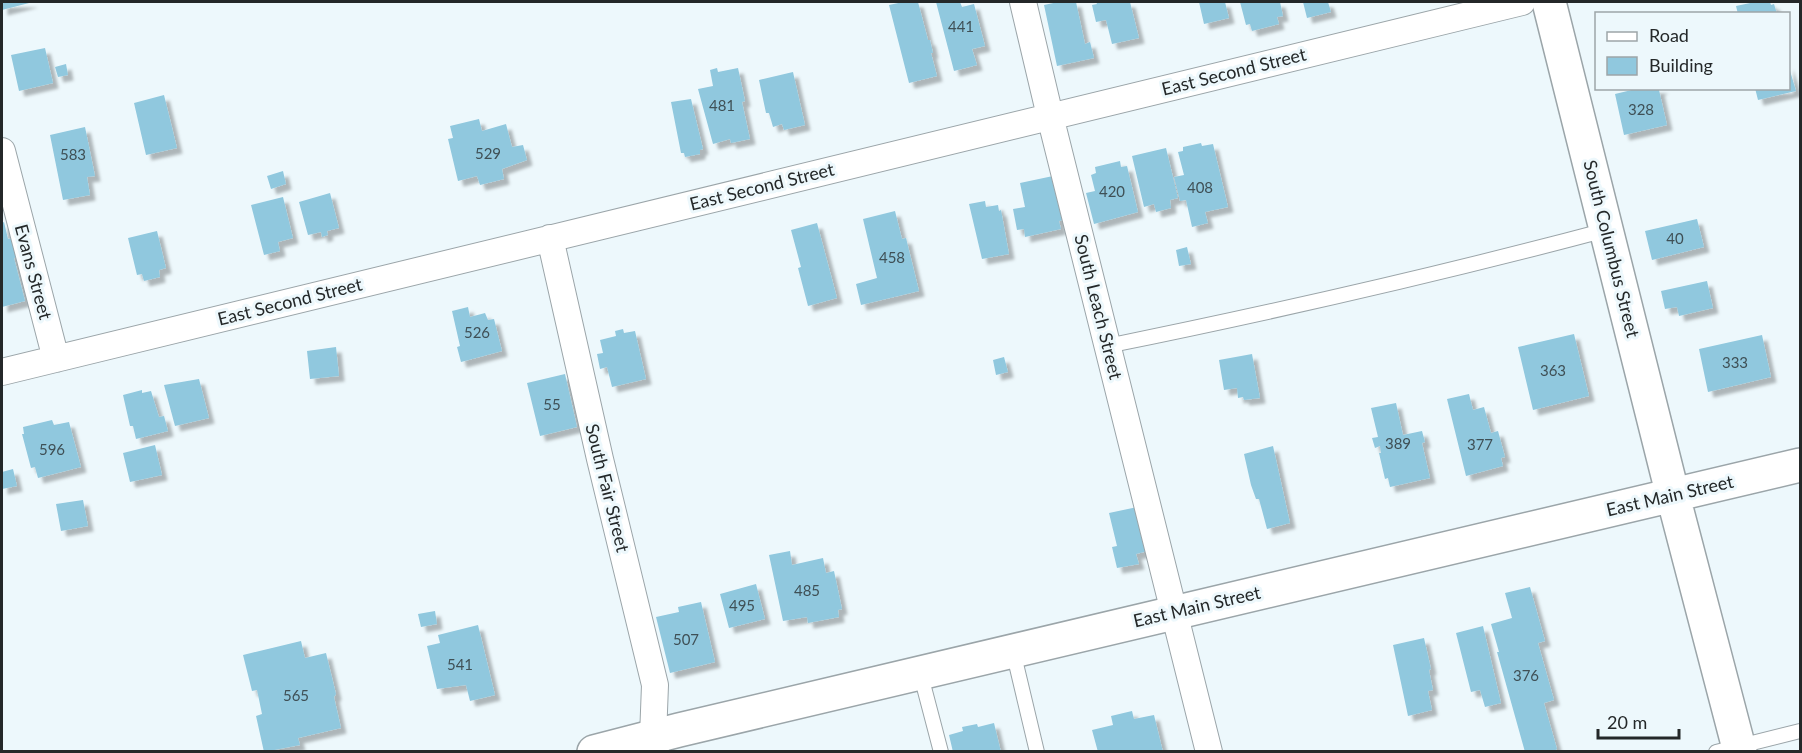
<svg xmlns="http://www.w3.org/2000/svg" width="1802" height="753" font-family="Lato,sans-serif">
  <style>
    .building { fill: #90c8de; filter: url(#shadow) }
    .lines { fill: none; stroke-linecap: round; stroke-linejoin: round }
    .lane-casing { stroke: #9ba5a9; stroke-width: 16 }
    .street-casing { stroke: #9ba5a9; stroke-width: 28 }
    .secondary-casing { stroke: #9ba5a9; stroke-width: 36 }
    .primary-casing { stroke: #9ba5a9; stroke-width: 36 }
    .lane { stroke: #fff; stroke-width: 14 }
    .street { stroke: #fff; stroke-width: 26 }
    .secondary { stroke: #fff; stroke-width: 33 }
    .primary { stroke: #fff; stroke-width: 33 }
    .labels { text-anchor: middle; stroke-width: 6; stroke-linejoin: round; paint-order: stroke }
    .number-label { font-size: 15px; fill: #3f5056 }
    .street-label { font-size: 18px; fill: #242829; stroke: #edf8fc }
  </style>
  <defs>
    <filter id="shadow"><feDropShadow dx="5.5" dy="5.5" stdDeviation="1.5" flood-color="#0004"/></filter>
  </defs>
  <rect width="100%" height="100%" fill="#edf8fc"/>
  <path class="building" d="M2,2H33L2,10Z
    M903,2H918L928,40H930L933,53H931L937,76L909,83L889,5Z
    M936,2H960L962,7L974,4L985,46L972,49L977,65L954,71Z
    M1058,2H1076L1085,44L1090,42L1094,58L1057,66L1044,5Z
    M1096,2H1130L1139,38L1112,44L1106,20L1096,22L1092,5L1097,4Z
    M1199,2H1225L1229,18L1204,24Z
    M1240,2H1280L1283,16L1277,17L1279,24L1252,31L1250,24L1246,25Z
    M1303,2H1328L1331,12L1307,18Z
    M1755,2H1770L1771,5L1774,4L1777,14H1738L1736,6Z
    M45,48L53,83L19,91L11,55Z
    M66,64L68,75L58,77L55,67Z
    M1788,64L1796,91L1758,100L1755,88H1788Z
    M717,68L718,72L738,68L745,101L742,102L750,139L731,143L730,139L713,144L698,89L713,86L710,70Z
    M793,72L805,125L784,130L782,124L773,127L769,113H766L759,80Z
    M1640,88H1663L1659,90L1667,125L1624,135L1615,94Z
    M164,95L177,148L146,155L134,103Z
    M691,99L703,149L700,150V154L685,157L684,153H681L671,102Z
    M479,119L482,131L506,124L512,147L523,145L527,160L502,169L504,179L480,185L477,176L458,181L448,139L453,138L450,126Z
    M85,127L95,176L87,177L90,195L63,200L50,135Z
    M1201,143L1202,146L1213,144L1228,207L1205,212L1208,223L1192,227L1186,200L1180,201L1174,177L1184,175L1178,152L1183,151V147Z
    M1166,148L1178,198L1170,200L1171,208L1156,212L1154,204L1144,207L1132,156Z
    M1120,161L1121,167L1127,166L1138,212L1094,224L1086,193L1095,191L1091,175L1096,173L1095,167Z
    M283,171L286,184L271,189L267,176Z
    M1053,176L1068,219L1059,221L1061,229L1025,237L1024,229L1017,230L1013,209L1025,207L1020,183Z
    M330,193L339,228L327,231L328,235L322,237L321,232L308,235L299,202Z
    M283,197L293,238L278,242L280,251L264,255L251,205Z
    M985,201L986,207L998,205L999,211L1001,210L1009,254L982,259L969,204Z
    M895,211L902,239L906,238L919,291L861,305L856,284L877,278L863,219Z
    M1697,219L1704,247L1652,260L1645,231Z
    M4,222L8,239L17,237L23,256L14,258L25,301L2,307V223Z
    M817,223L837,298L808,306L798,268L801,267L791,230Z
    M157,231L166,268L159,270L160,277L144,281L142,274L137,275L128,238Z
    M1187,247L1191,264L1179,266L1176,250Z
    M1707,281L1713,308L1679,316L1677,307L1665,309L1661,291Z
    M468,307L470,317L485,313L488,320L494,319L502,351L461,362L457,347L460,346L452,311Z
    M623,329L624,333L635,331L646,379L612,387L607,367L600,369L597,354L603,353L600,340L616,336L615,331Z
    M1574,334L1589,396L1533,410L1518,347Z
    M1762,335L1771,377L1708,392L1699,349Z
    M336,347L339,376L310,379L307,351Z
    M1252,354L1260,398L1244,400L1243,397L1238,398L1237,388L1224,390L1219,360Z
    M1004,357L1008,372L996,375L993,360Z
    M565,374L577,427L540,436L527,383Z
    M199,379L209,418L175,426L164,385Z
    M142,390V393L151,391L159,417L164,416L168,431L136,439L133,426H130L123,395Z
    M1469,394L1473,410L1484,407L1491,433L1498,431L1505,457L1501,458L1503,466L1466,476L1447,399Z
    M1396,403L1403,435L1422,431L1425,442L1422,443L1430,478L1390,487L1388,478L1385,479L1379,453H1381L1380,446L1375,448L1372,438L1378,437L1371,408Z
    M52,420L54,425L69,422L81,467L38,478L35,467L31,468L22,434H24L23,427Z
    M155,445L162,475L130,482L123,453Z
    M1273,446L1290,523L1267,529L1259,499H1256L1251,485L1244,454Z
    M13,469L17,486L2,489V472Z
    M83,500L88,526L61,531L56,504Z
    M1142,506L1148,551L1136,554L1139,564L1117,568L1112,547L1117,546L1109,513Z
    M790,551L792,565L823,558L826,573L834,571L842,609L838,610L839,617L808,623L807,617L783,621L769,555Z
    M756,584L765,619L729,628L720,594Z
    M1530,587L1545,641L1538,643L1554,700L1544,703L1557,749L1552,752H1525L1497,652H1499L1491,624L1512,618L1505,593Z
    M701,602L715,662L670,673L656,617L679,612L678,607Z
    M435,611L437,624L421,627L418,614Z
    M478,625L495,695L470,701L466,685L437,689L427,646L440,643L438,635Z
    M1483,626L1501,703L1485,707L1480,690L1471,692L1456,633Z
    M1424,638L1431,669L1429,670L1433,690L1428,691L1432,710L1408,716L1393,645Z
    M301,641L305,658L326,653L336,694L334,697L341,728L298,738L300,745L264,752L256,716L262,714L257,690L252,691L243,655Z
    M1132,711L1134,719L1154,715L1163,752H1098L1092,730L1113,725L1111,716Z
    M994,723L1001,752H953L949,735L963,731L962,727L977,724L978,727Z"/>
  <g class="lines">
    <g class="lane-casing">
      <path id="lane" d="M1107,346C1274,312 1441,274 1606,230
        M1013,651L1037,752
        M920,672L941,752
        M1716,752L1800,731"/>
    </g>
    <g class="street-casing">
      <path id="street" d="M1023,2L1050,116L1209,752
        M2,151L56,359
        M550,238L600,459L655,685L653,737L656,752
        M2,372L1522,2"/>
    </g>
    <g class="secondary-casing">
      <path id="secondary" d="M1549,2L1673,496"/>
    </g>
    <g class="primary-casing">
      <path id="primary" d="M1673,496L1740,752
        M594,752L679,730L1800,465"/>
    </g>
    <use href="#lane" class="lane"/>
    <use href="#street" class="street"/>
    <use href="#secondary" class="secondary"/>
    <use href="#primary" class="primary"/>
  </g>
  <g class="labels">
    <g class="number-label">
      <text x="961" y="32">441</text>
      <text x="722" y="111">481</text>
      <text x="1641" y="115">328</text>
      <text x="488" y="159">529</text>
      <text x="73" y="160">583</text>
      <text x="1200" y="193">408</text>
      <text x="1112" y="197">420</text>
      <text x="1675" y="244">40</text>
      <text x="892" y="263">458</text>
      <text x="477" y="338">526</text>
      <text x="1735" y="368">333</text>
      <text x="1553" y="376">363</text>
      <text x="552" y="410">55</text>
      <text x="1398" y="449">389</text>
      <text x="1480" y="450">377</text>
      <text x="52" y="455">596</text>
      <text x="807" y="596">485</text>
      <text x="742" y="611">495</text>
      <text x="686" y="645">507</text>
      <text x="460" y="670">541</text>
      <text x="1526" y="681">376</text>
      <text x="296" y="701">565</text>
    </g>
    <g class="street-label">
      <text transform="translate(1234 72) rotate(-14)" y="6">East Second Street</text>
      <text transform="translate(762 187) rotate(-14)" y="6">East Second Street</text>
      <text transform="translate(1611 249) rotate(76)" y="6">South Columbus Street</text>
      <text transform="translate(33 272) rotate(75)" y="6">Evans Street</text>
      <text transform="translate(290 302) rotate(-14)" y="6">East Second Street</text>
      <text transform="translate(1098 307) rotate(76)" y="6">South Leach Street</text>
      <text transform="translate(607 488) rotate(76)" y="6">South Fair Street</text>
      <text transform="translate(1670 496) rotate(-13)" y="6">East Main Street</text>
      <text transform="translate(1197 607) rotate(-13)" y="6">East Main Street</text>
    </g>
  </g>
  <rect width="1802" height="753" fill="none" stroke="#242829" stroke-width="6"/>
  <rect x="1595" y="12" width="195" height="78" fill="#edf8fc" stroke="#9da5a8" stroke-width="1.5"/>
  <rect x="1607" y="32" width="30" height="9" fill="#ffffff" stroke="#9da5a8" stroke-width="1.5"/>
  <text x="1649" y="42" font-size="18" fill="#242829">Road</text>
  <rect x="1607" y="57" width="30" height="18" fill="#90c8de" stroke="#9da5a8" stroke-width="1.5"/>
  <text x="1649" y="72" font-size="18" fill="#242829">Building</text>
  <path d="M1598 729v9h81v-9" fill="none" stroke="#242829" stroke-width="3"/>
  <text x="1607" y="729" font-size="18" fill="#242829" stroke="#edf8fc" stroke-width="4.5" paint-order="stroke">20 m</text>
</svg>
